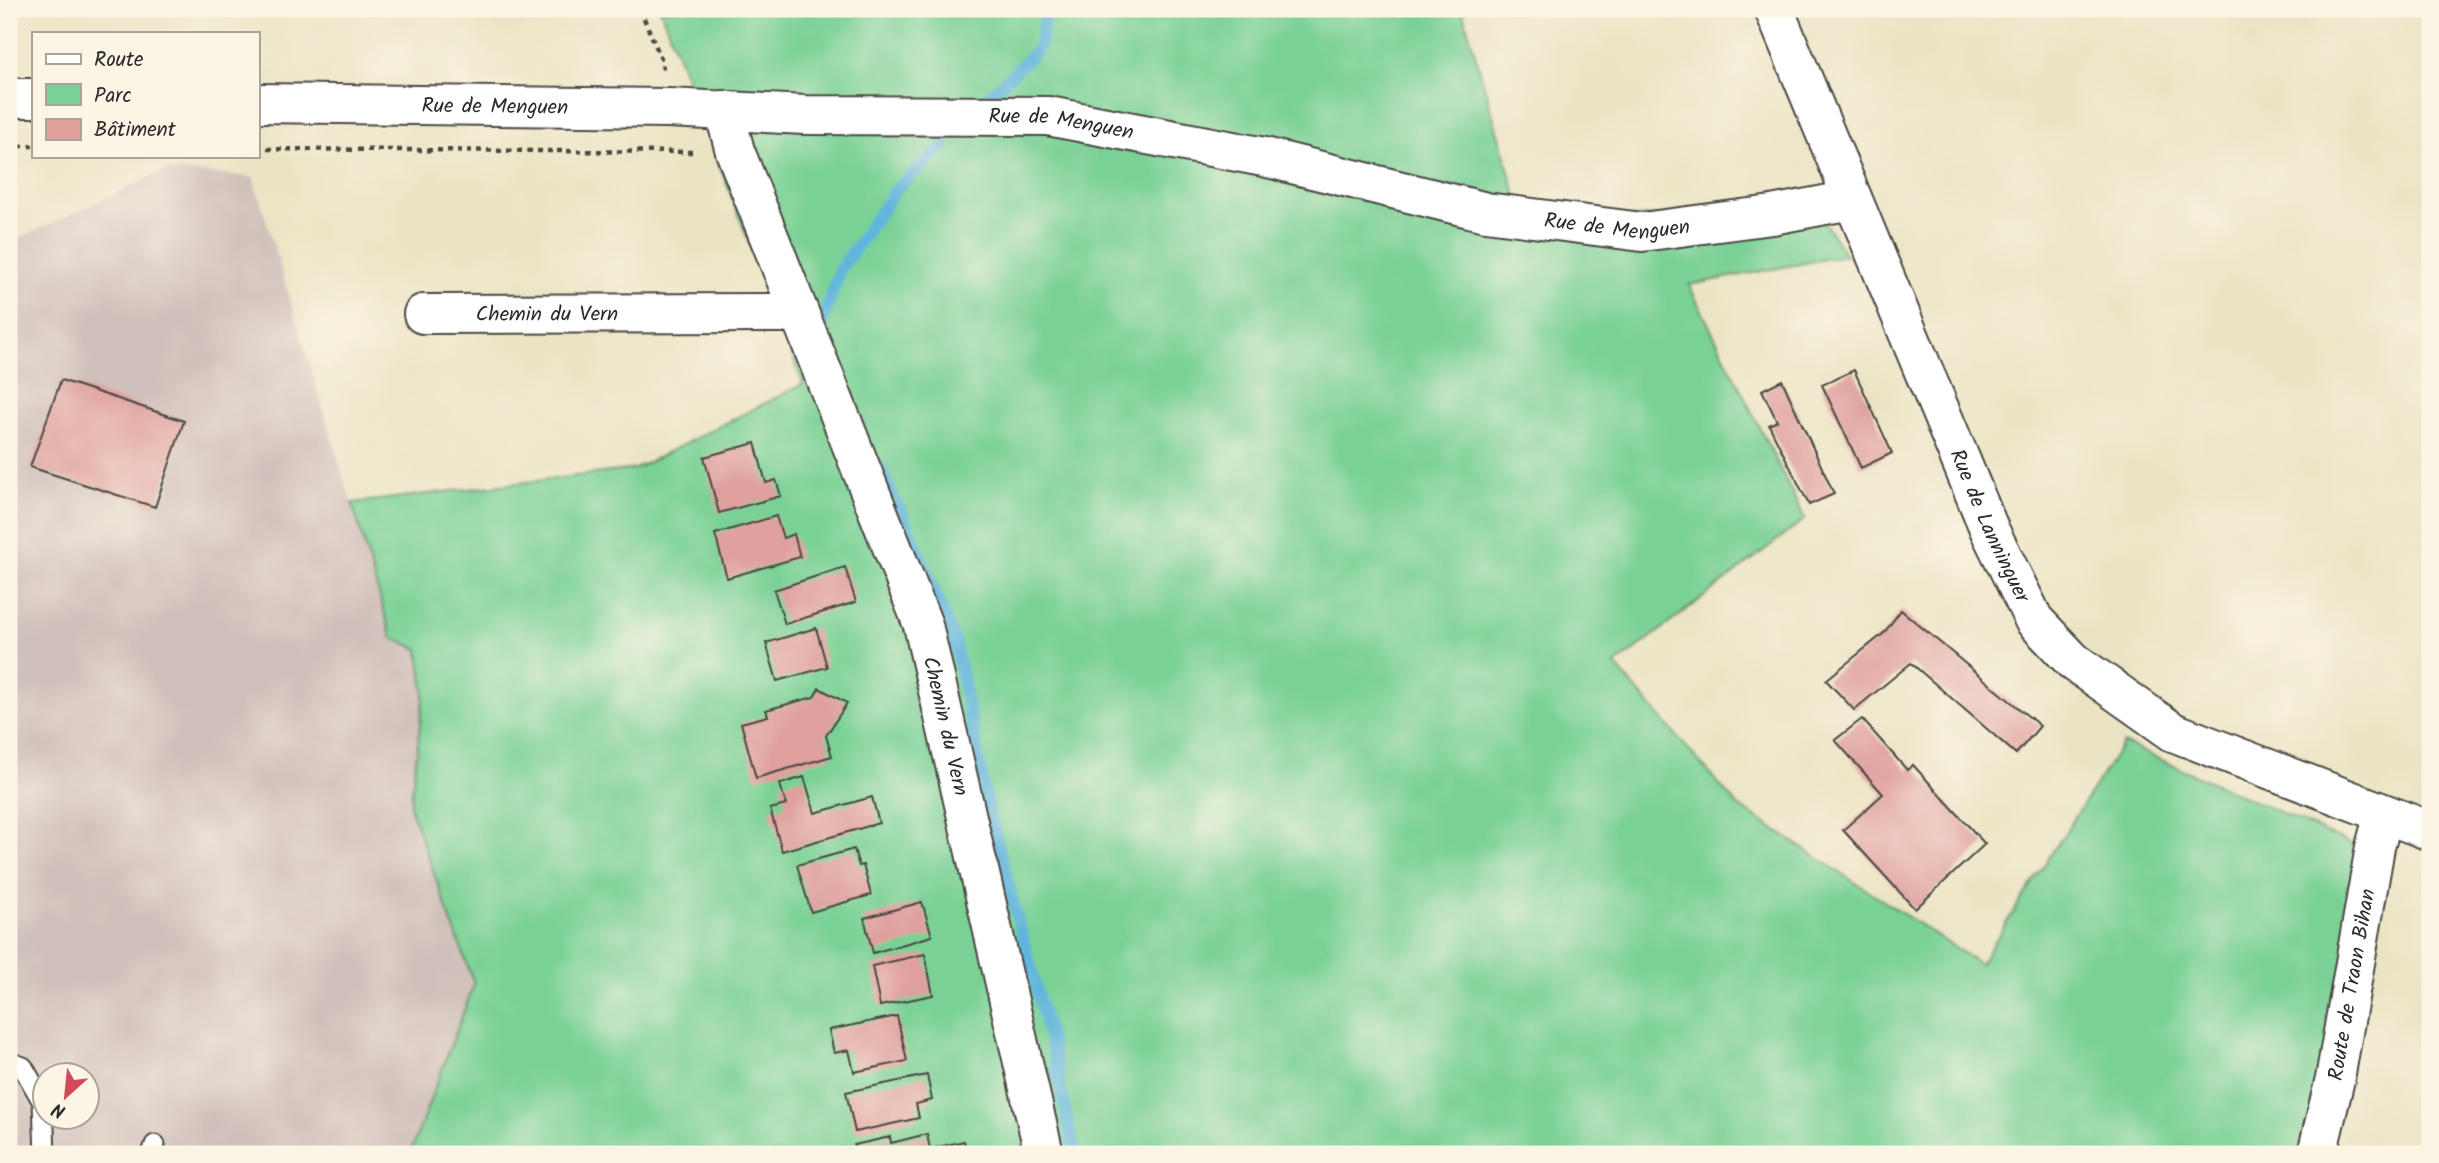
<svg xmlns="http://www.w3.org/2000/svg" width="2439" height="1163" font-family="Kalam,sans-serif">
  <style>
    .industrial { fill: #d0c0bb; fill-rule: evenodd }
    .green { fill: #7ad196; stroke: #527e60; stroke-width: 2 }
    .lines { fill: none; stroke-linecap: round; stroke-linejoin: round }
    .stream { stroke: #60b5dd; stroke-width: 12 }
    .building { fill: #dfa09e }
    .service-casing { stroke: #484742; stroke-width: 23 }
    .minor-casing { stroke: #484742; stroke-width: 42 }
    .path { stroke: #484742; stroke-width: 4.5; stroke-dasharray: 5 5; stroke-linecap: butt }
    .service { stroke: #fff; stroke-width: 19 }
    .minor { stroke: #fff; stroke-width: 38 }
    .labels { text-anchor: middle; stroke-width: 5; stroke-linejoin: round; paint-order: stroke }
    .street-label { font-size: 21px; fill: #2b2b2b; stroke: #fcf5e5 }
  </style>
  <rect width="100%" height="100%" fill="#fcf5e5"/>
  <filter id="ink" filterUnits="userSpaceOnUse"><feTurbulence type="fractalNoise" baseFrequency=".0143" numOctaves="2"/><feDisplacementMap in="SourceGraphic" scale="14" xChannelSelector="R" yChannelSelector="G"/><feConvolveMatrix kernelMatrix="1 2 1 2 8 2 1 2 1" color-interpolation-filters="sRGB"/></filter>
  <filter id="wash" filterUnits="userSpaceOnUse"><feTurbulence type="fractalNoise" baseFrequency=".00686" numOctaves="4" result="noise"/><feDisplacementMap in="SourceGraphic" scale="28" xChannelSelector="R" yChannelSelector="G"/><feGaussianBlur stdDeviation="1.57" result="paint"/><feColorMatrix in="noise" values="0 0 0 0 0 0 0 0 0 0 0 0 0 0 0 0 0 1.4 0 .05"/><feComposite in="paint" operator="in"/></filter>
  <g filter="url(#wash)">
    <rect width="100%" height="100%" fill="#ebe4c4"/>
    <path class="industrial" d="M166,170L253,177L392,638L419,649L424,692L410,807L474,984L410,1154H9V243ZM46,1076H88V1118H46Z"/>
    <path class="green" d="M660,9H1462L1517,199L1602,220L1812,203L1846,255L1689,285L1805,519L1615,665L1737,805L1980,964L2123,743L2369,852L2315,1154H410L474,984L410,807L424,692L419,649L392,638L352,503L635,469L803,384Z"/>
    <g class="lines">
      <path class="stream" d="M990,95L1037,50L1041,41L1045,9
        M818,334L840,270L897,188L944,146
        M880,468L916,545L955,643L988,807L1053,1052L1075,1154"/>
    </g>
    <g id="blocks">
      <path class="building" d="M1854,370L1892,453L1861,468L1822,385Z
        M61,380L184,421L155,507L30,467Z
        M1782,380L1834,494L1809,505L1769,425L1777,421L1762,390Z
        M755,443L766,483L776,480L781,496L719,513L704,457Z
        M776,516L783,538L794,534L800,557L727,578L715,534Z
        M845,567L856,602L785,624L774,590Z
        M1901,610L2040,726L2016,754L1911,663L1854,710L1826,680L1884,633Z
        M816,628L827,667L777,681L766,643Z
        M819,688L847,703L826,736L832,756L756,778L741,723L768,716L766,710L814,697Z
        M1862,719L1907,770L1913,765L1985,844L1915,909L1843,830L1883,794L1835,740Z
        M804,777L815,813L872,797L879,823L782,851L770,809L786,805L780,784Z
        M854,849L859,866L863,865L871,895L811,912L797,865Z
        M922,902L932,936L873,953L864,918Z
        M925,954L933,995L880,1006L872,966Z
        M897,1016L907,1061L854,1072L849,1050L834,1053L829,1030Z
        M927,1075L932,1100L916,1104L919,1118L855,1132L846,1092Z
        M927,1134L930,1149L964,1141L967,1154H856L854,1145L890,1137L891,1143Z"/>
    </g>
  </g>
  <g filter="url(#ink)">
    <use href="#blocks" fill-opacity="0" stroke="#484742" stroke-width="2"/>
    <g class="lines">
      <g class="service-casing">
        <path id="service" d="M9,1062L23,1067L43,1102L45,1154
          M152,1154L155,1145"/>
      </g>
      <g class="minor-casing">
        <g id="minor">
          <path id="s1" d="M1774,9L1990,531L2034,620L2073,661L2173,732L2430,831"/>
          <path d="M9,98H33"/>
          <path id="s2" d="M257,103L668,108L805,115L1048,116L1264,157L1486,212L1642,232L1772,215L1851,200"/>
          <path id="s3" d="M724,110L735,151L923,625L1044,1154"/>
          <path id="s4" d="M423,314L799,313"/>
          <path id="s5" d="M2317,1154L2335,1079L2375,847L2384,814"/>
        </g>
      </g>
      <path class="path" d="M640,9L662,61L663,70
        M9,146H33
        M257,149L697,152"/>
      <use href="#service" class="service"/>
      <use href="#minor" class="minor"/>
    </g>
  </g>
  <g class="labels">
    <g class="street-label">
      <text dy="7" stroke="none"><textPath href="#s2" startOffset="238">Rue de Menguen</textPath></text>
      <text dy="7" stroke="none"><textPath href="#s2" startOffset="805">Rue de Menguen</textPath></text>
      <text dy="7" stroke="none"><textPath href="#s2" startOffset="1372">Rue de Menguen</textPath></text>
      <text dy="7" stroke="none"><textPath href="#s4" startOffset="124">Chemin du Vern</textPath></text>
      <text dy="7" stroke="none"><textPath href="#s1" startOffset="560">Rue de Lanninguer</textPath></text>
      <text dy="7" stroke="none"><textPath href="#s3" startOffset="656">Chemin du Vern</textPath></text>
      <text dy="7" stroke="none"><textPath href="#s5" startOffset="173">Route de Traon Bihan</textPath></text>
    </g>
  </g>
  <rect width="2439" height="1163" fill="none" stroke="#fcf5e5" stroke-width="35"/>
  <rect x="32" y="32" width="228" height="126" fill="#fcf5e5" stroke="#a8a49b" stroke-width="2"/>
  <rect x="46" y="54" width="35" height="10" fill="#ffffff" stroke="#a8a49b" stroke-width="2"/>
  <text x="94" y="66" font-size="21" fill="#2b2b2b">Route</text>
  <rect x="46" y="84" width="35" height="21" fill="#7ad196" stroke="#a8a49b" stroke-width="2"/>
  <text x="94" y="102" font-size="21" fill="#2b2b2b">Parc</text>
  <rect x="46" y="119" width="35" height="21" fill="#dfa09e" stroke="#a8a49b" stroke-width="2"/>
  <text x="94" y="136" font-size="21" fill="#2b2b2b">Bâtiment</text>
  <g transform="translate(66 1096) rotate(207)"><circle r="33" fill="#fcf5e5" stroke="#a8a49b" stroke-width="2"/>
  <path d="M0-5L12 26L0 18L-12 26Z" fill="#d1495b"/>
  <text y="-10" font-size="19" font-weight="bold" text-anchor="middle" fill="#2b2b2b">N</text>
  </g>
</svg>
